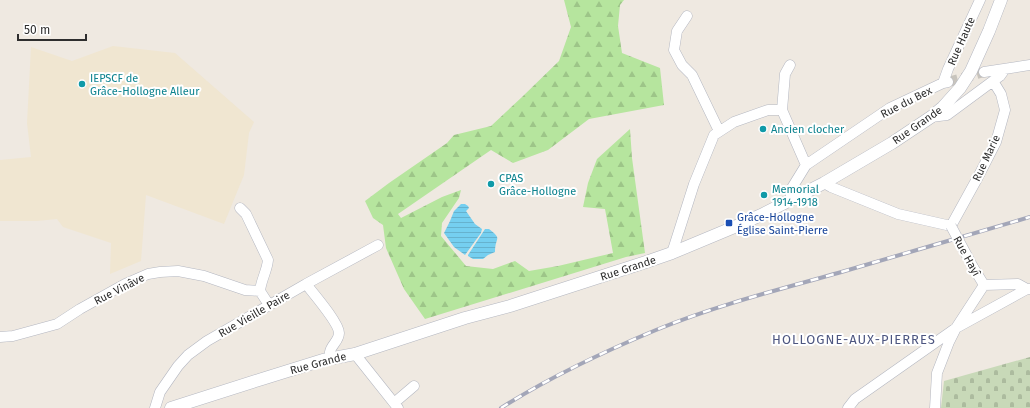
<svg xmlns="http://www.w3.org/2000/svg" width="1030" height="408" font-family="'Fira Sans',sans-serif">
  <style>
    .education { fill: #f0e6d1 }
    .forest { fill: url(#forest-firs) }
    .cemetery { fill: url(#cemetery-stones) }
    .water { fill: url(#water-rules) }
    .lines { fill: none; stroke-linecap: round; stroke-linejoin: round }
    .minor-tunnel { stroke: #c8c4bd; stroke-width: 10; stroke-dasharray: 10 5; stroke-linecap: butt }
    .minor-casing { stroke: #b4b7c1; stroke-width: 11 }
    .tertiary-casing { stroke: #b4b7c1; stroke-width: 13 }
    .minor { stroke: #fff; stroke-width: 10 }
    .tertiary { stroke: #fff; stroke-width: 12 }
    .rail-casing { stroke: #a3a6b8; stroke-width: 4 }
    .rail { stroke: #fff; stroke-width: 2.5; stroke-dasharray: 8; stroke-linecap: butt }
    .minor-bridge-casing { stroke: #b4b7c1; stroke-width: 11; stroke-linecap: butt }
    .minor-bridge { stroke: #fff; stroke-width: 10 }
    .culture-dot { fill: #0f9aa8; stroke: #fff; stroke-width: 1.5 }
    .transit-dot { fill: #1a4fb4; stroke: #fff; stroke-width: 1.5 }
    .labels { text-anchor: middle; stroke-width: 4; stroke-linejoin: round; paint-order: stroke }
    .street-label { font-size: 11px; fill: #2e2e2e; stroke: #fff }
    .culture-label { font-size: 11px; fill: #0d838f; stroke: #fff; text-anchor: start }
    .transit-label { font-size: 11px; fill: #164399; stroke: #fff; text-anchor: start }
    .quarter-label { font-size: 13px; letter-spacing: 1px; fill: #4d5680; stroke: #fff }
  </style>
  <defs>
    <pattern id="forest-firs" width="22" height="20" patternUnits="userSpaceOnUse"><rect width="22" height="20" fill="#b6e59e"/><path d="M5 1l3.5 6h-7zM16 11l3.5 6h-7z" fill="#9dc588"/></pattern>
    <pattern id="cemetery-stones" width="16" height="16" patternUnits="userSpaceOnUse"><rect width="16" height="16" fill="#c8d9b8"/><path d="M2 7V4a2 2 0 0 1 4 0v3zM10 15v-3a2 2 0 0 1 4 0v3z" fill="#acbb9e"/></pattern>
    <pattern id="water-rules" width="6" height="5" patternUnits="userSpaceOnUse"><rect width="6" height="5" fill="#75cff0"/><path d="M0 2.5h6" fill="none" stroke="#66b2ce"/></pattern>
  </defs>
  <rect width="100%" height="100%" fill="#efe9e1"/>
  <path class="education" d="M113,46L175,53L254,122L249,133L244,175L224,224L146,195L141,261L110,274L111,243L63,227L57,219L37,221H0V160L31,157L27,123L31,47L72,61Z"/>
  <path class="forest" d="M564,0H624L620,5L618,26L622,53L660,68L664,105L589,119L548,150L513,163L491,150L398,214L401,218L442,197L461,190L459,198L442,223L441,236L466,266L493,269L515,261L529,271L558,266L613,253L605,209L583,207L588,183L597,159L630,129L632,158L645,253L626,257L425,319L404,289L386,248L383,225L373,218L365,201L389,183L447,143L454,135L491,126L522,97L559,61L571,27Z"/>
  <path class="cemetery" d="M1030,357V408H941L944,381Z"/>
  <path class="water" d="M461,204H465L468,206L469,208L466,211L475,224L482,229L481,233L465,255L454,247L444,233L450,221L454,211Z
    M485,229H489C503,240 495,236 495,252L488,255L483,259H473L468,256V255Z"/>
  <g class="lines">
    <path class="minor-tunnel" d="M948,82L984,72"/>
    <g class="minor-casing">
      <path id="minor" d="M687,16L677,31L674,50L682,65L692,75L719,131
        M790,65L785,74L782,110L806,165
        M984,72L1030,65
        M943,83L948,69L980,0
        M931,117L947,115L993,81L1000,76L1005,69
        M824,183L831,187L898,214L951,226L978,177L996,142L1005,110L1001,94L993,81
        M792,200L790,191L806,165L890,108L943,83L948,82
        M240,208L246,214L268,260C267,271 261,280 260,291
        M672,253L694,184L714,135L734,122L768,110H782
        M973,267L984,285
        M306,284C313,293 339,323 339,333C339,341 331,345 330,352C330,354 330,356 330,359
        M984,285L1018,284L1027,289H1030
        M0,337L13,336L57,324L80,309L125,284L148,274L160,272L178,271L204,276L245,290L260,291L269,305
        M355,354L398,408
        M394,403L414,386
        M155,408L160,392L178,366L188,355L207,341L306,284L378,245
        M848,408L855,399L956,328L1027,289
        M935,408L937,373L949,342L956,328L984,285"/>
    </g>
    <g class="tertiary-casing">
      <path id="tertiary" d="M171,408L262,379L323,360L355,354L465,318L510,306L646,262L672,253L732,228L761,215L824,183L892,143L931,117L943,107L960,88L971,71L989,31L1001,0"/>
    </g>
    <use href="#minor" class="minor"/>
    <use href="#tertiary" class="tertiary"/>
    <g class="rail-casing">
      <path id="rail" d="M501,408C550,377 603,352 656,330C714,306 777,290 838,273C902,254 966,236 1030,217"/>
    </g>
    <use href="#rail" class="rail"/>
    <g class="minor-bridge-casing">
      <path id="minor-bridge" d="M951,226L973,267"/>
    </g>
    <use href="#minor-bridge" class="minor-bridge"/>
  </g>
  <g class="culture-dot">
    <circle cx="82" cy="84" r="4"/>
    <circle cx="763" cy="129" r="4"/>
    <circle cx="491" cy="184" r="4"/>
    <circle cx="764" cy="195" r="4"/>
  </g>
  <rect class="transit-dot" x="725" y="219" width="8" height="8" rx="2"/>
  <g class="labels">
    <g class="street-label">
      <text transform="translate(961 41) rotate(-66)" y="4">Rue Haute</text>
      <text transform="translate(906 102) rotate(-27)" y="4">Rue du Bex</text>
      <text transform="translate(917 125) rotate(-35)" y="4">Rue Grande</text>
      <text transform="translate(986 158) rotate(-65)" y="4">Rue Marie</text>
      <text transform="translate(967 256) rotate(61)" y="4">Rue Hayî</text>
      <text transform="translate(628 268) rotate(-18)" y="4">Rue Grande</text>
      <text transform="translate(119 289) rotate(-27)" y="4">Rue Vinâve</text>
      <text transform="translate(254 314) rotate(-30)" y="4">Rue Vieille Paire</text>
      <text transform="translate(318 363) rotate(-15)" y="4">Rue Grande</text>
    </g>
    <g class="culture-label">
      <text x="90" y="82">IEPSCF de<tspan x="90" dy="13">Grâce-Hollogne Alleur</tspan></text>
      <text x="771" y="133">Ancien clocher</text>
      <text x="499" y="182">CPAS<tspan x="499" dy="13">Grâce-Hollogne</tspan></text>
      <text x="772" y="193">Memorial<tspan x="772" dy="13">1914-1918</tspan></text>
    </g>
    <g class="transit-label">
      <text x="737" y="221">Grâce-Hollogne<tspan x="737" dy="13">Église Saint-Pierre</tspan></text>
    </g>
    <g class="quarter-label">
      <text x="854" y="344">HOLLOGNE-AUX-PIERRES</text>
    </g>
  </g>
  <path d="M18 34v6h68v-6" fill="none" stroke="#2e2e2e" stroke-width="2"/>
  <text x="24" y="34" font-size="12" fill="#2e2e2e" stroke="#ffffff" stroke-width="3" paint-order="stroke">50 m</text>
</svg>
